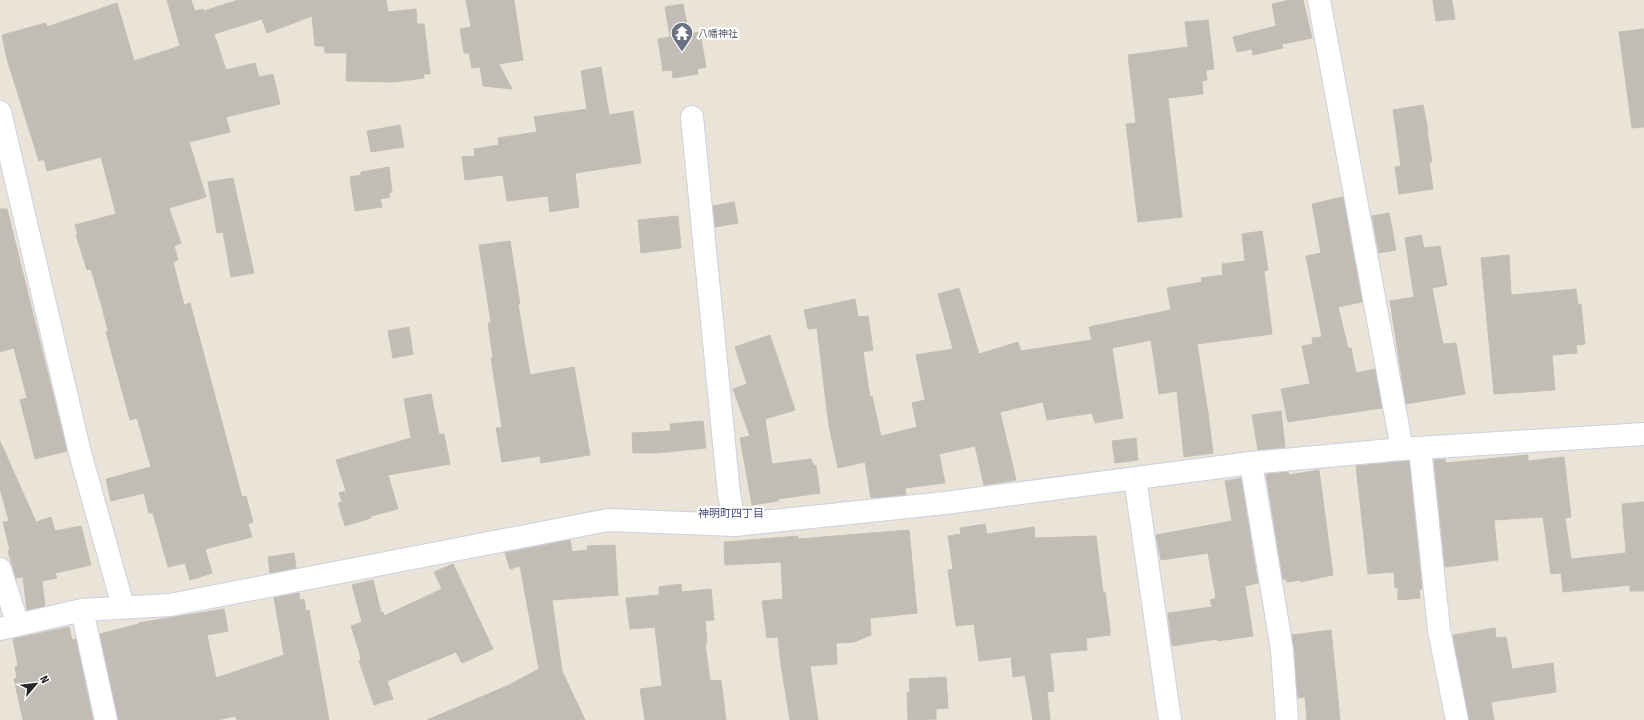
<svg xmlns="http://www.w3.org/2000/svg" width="1644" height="720" font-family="'Fira Sans Condensed','Noto Sans JP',sans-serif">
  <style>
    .building { fill: #c1bcb5; stroke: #c4bfb2 }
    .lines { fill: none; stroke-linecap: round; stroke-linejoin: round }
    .minor-casing { stroke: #cdd0e0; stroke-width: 24 }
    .minor { stroke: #fff; stroke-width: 22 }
    .labels { text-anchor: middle; stroke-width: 4; stroke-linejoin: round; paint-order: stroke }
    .worship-label { font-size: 10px; fill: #5b616d; stroke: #fff; text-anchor: start }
    .neighbourhood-label { font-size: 11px; fill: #484e76; stroke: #fff }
  </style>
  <rect width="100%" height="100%" fill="#e9e3d8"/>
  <path class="building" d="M167,0H191L195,11L203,9L204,11L238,0H386L388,12L416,9L417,24H424L430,74H423L424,78L395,82L346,81L347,53H325L324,46H315L312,16L267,33L262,19L214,34L226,70L255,63L259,77L273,74L280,104L226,117L230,132L189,142L206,197L169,208L181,243L174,246L178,260L173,262L184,305L190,303L242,497L246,496L253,522L248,524L252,537L205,549L212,573L190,580L185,563L168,567L153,513H149L144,493L111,501L106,479L151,467L137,418L130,420L106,332L108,331L102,307L91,269L87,270L76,235H78L75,225L116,214L101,157L47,171L44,159L39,161L7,59L2,35L46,23L47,27L117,3L134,61L180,46Z
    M466,0H514L523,60L499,64L512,89L483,86L480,67L472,68L469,53H464L460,29L471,27Z
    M1289,0H1303L1312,38L1282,44L1283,48L1253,55L1252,49L1237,52L1233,37L1276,26L1272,4Z
    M1433,0H1452L1455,19L1436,21Z
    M683,4L689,34L700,32L706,67L697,69L698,74L673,78L672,70L663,71L658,39L670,37L665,7Z
    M1208,20L1214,69L1206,70L1207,80L1202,81L1203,94L1168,98L1182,217L1138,222L1126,124L1136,123L1128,55L1188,47L1185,22Z
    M1644,29V127L1632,128L1619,32Z
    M601,67L609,115L633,111L641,163L575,173L579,207L550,212L548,196L507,201L503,175L465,180L462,157L475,156L474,149L499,145L498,138L537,132L534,117L587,109L581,71Z
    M1423,105L1428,130L1427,131L1432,162H1429L1433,189L1399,194L1395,167L1401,166L1393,110Z
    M400,125L404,147L371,152L367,131Z
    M389,167L392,192L389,193L390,197L380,199L382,207L355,211L350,177L361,175V172Z
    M233,178L254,273L231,277L223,232L217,233L208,182Z
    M1343,197L1362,302L1338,307L1348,348H1351L1356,373L1375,369L1382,408L1288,422L1281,389L1310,384L1302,346L1313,344L1312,338L1322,337L1306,256L1321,253L1312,204Z
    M734,202L738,223L715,227L713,206Z
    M0,209H7L67,451L35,459L20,400L27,398L14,348L0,352Z
    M1389,213L1396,250L1379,253L1372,216Z
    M678,216L681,248L641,253L638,220Z
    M1262,231L1268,270L1264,271L1272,334L1197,344L1208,413L1213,453L1184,457L1177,391L1159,394L1151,340L1112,348L1123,418L1095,423L1092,413L1047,420L1043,402L1000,412L1016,480L984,485L975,446L939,454L945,483L905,488L906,495L871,498L865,462L838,468L829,426L817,328L808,329L804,310L855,299L858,317L868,316L873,350L863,352L870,397L872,396L881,436L917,427L912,403L925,400L916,355L953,349L938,294L959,288L979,354L1018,342L1021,351L1092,340L1089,327L1171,310L1167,288L1202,282L1201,278L1223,275L1222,264L1245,261L1242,234Z
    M1421,235L1424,248L1440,246L1447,285L1432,288L1443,344L1456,343L1465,394L1406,404L1390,301L1414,297L1405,238Z
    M510,241L520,304H518L530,375L574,367L590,455L541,463L540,456L502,462L496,428H502L491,358H493L488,323H491L479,245Z
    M1509,255L1511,295L1576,289L1578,305L1581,304L1585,344L1576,345L1577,353L1552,355L1555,390L1494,394L1481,258Z
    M409,327L413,354L393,358L388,331Z
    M770,335L795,410L765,419L772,464L811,459L814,466L816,465L820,493L778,499V501L752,505L740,438L750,436L733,389L747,384L735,347Z
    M431,394L439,434H444L450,464L388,475L398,509L371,516V518L345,526L338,503L342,502L339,493L346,491L336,460L411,438L404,399Z
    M1281,411L1285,447L1258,450L1252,415Z
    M703,421L706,448L657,453H633L632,433L671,431L670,424Z
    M1136,438L1138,460L1115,463L1112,441Z
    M0,441L36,522L51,517L55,531L81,526L91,565L55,573L57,578L42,581L45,606L27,610L23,577L16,578L8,551L10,550L3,522L9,521L0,489Z
    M1528,455V461L1564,457L1571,517L1565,518L1571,559L1626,553L1622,504L1644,502V591H1630V585L1563,592L1561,573L1551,574L1543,517L1494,520L1498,560L1445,567L1434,460L1445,459L1446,463Z
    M1409,461L1422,589L1419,590L1420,598L1398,600V588H1395L1394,572L1368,574L1356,466Z
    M1319,470L1333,575L1300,582V580L1287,582L1286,579H1283L1266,474L1288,472L1289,475Z
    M1241,478L1258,583L1245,586L1253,636L1218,641L1217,639L1172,646L1168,613L1212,607L1210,600L1216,598L1208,553L1161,560L1156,535L1232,521L1225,481Z
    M985,524L987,534L1034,527L1035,538L1096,536L1103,592H1105L1110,629V635L1086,638L1087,650L1050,653L1054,691L1047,692L1050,720H1033L1025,675L1013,677L1011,657L979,661L974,624L956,626L948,570L953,569L948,536L961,534L960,528Z
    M909,530L917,613L870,618L871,635L854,642L836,643L837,664L810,666L818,720H790L781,665L778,637L767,638L762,601L783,599L781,562L725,565L724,542L798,536V539Z
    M570,540L572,551L569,552L588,550L587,546L615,545L618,595L552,600L562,671L585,720H427L509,685L539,669L520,566L510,569L505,553Z
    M294,553L296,568L270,573L268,557Z
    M453,564L493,649L462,663L456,652L387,681L393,699L374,705L359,661H361L360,654L351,626L362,622L352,585L373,580L381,612H383L384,616L442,589L434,572Z
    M681,584L682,592L711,589L714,620L705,621L707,643H705L710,681L721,680L726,720H645L640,689L662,686L655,627L630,629L626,598L659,595V587Z
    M299,593L300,600L304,599L306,611L309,610L329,720H237L235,716L218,720H118L100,634L139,624L138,623L224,609L228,631L207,635L216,678L284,655L274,598Z
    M69,627L72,640L76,639L93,720H23L14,679L17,678L15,667L18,666L13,639Z
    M1495,628L1496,638L1506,637L1512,669L1553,663L1556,692L1491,702L1494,720H1469L1453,635Z
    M1331,630L1340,720H1307L1305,697L1298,698L1292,635Z
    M946,677L948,708L936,709V719L908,720L907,693L910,692L909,679Z"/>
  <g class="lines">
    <g class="minor-casing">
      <path id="minor" d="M1319,0L1402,449
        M0,112L80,453L123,606
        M692,117L729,494L735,525
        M1420,448L1439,630L1457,720
        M1251,463L1282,650L1287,720
        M1135,478L1170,720
        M0,569L18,625
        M82,610L106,720
        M0,629L82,610L170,605L608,520L735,525L945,503L1251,463L1402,449L1644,434"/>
    </g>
    <use href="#minor" class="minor"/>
  </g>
  <defs>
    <g id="temple-pin" transform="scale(1.15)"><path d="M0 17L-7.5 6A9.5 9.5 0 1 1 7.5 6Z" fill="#6b7280" stroke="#fff"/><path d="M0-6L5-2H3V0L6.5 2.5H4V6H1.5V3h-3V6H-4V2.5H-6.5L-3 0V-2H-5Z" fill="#fff"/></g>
  </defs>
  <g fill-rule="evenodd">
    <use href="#temple-pin" x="682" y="33"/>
  </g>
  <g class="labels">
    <g class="worship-label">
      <text x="698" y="37">八幡神社</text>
    </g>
    <g class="neighbourhood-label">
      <text x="731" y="517">神明町四丁目</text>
    </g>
  </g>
  <g transform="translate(36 684) rotate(62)" stroke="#ffffff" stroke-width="3" paint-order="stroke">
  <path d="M0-3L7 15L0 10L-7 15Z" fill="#272727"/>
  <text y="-6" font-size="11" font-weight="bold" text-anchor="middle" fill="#272727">N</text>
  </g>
</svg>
